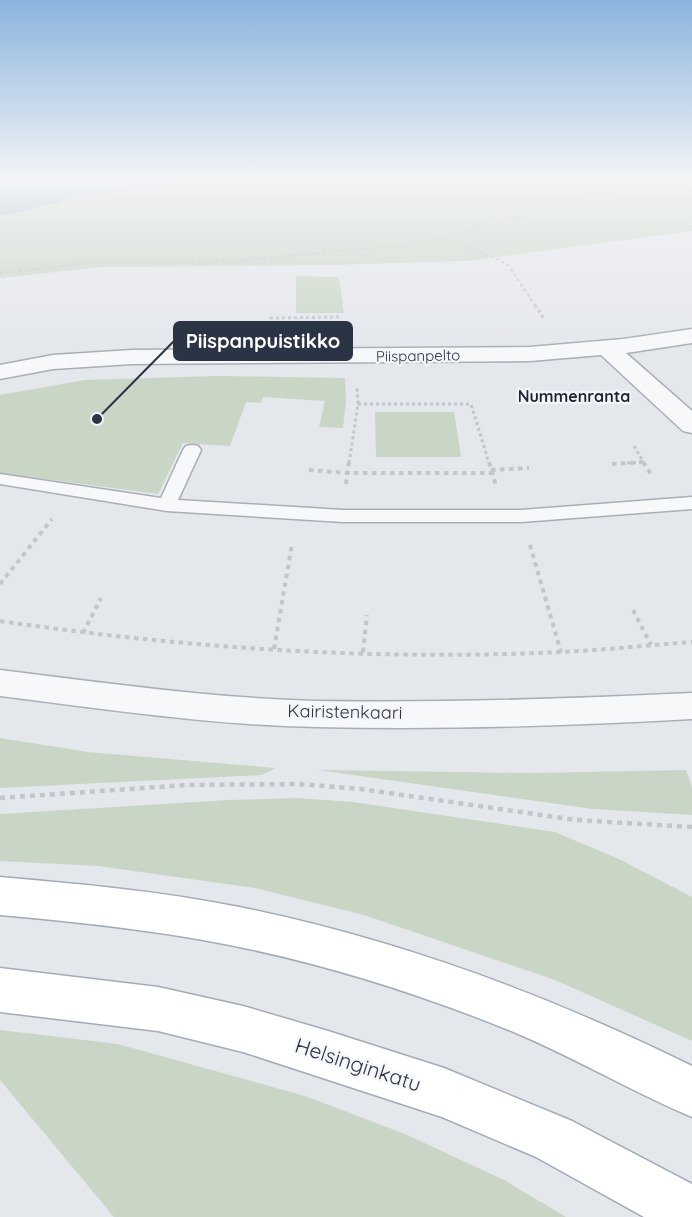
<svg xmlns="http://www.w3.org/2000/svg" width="692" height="1217" font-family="Quicksand,sans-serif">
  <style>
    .green { fill: #c9d6c5 }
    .water { fill: #9fb4cc }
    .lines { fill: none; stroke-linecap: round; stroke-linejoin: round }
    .lane-casing { stroke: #a9aeb7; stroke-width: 3 }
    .street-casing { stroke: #a9aeb7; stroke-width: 3 }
    .primary-casing { stroke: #a3abb8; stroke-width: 3 }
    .path-far3 { stroke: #c2c5cb; stroke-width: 2; stroke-dasharray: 3 3; stroke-linecap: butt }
    .path-far2 { stroke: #c2c5cb; stroke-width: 3; stroke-dasharray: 3 3; stroke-linecap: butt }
    .path-far1 { stroke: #c2c5cb; stroke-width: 4; stroke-dasharray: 4.5 4.5; stroke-linecap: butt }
    .path { stroke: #c2c5cb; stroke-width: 4.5; stroke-dasharray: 5 5; stroke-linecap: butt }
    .lane { fill: #f7f8fa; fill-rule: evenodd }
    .street { fill: #f7f8fa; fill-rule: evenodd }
    .primary { fill: #fff; fill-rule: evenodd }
    .labels { text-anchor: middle; stroke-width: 4.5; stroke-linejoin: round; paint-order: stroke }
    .far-street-label { font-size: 15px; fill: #2b3445; stroke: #f4f6f9 }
    .far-neighbourhood-label { font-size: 16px; font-weight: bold; fill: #1d2536; stroke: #f4f6f9 }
    .street-label { font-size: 18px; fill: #2b3445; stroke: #f4f6f9 }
    .near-street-label { font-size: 21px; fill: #2b3445; stroke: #f4f6f9 }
    .leader { fill: none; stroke: #2b3445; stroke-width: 2 }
    .callout-dot { fill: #2b3445; stroke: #f4f6f9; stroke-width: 2 }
    .callout { fill: #2b3445; stroke: #2b3445; stroke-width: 2 }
    .callout-label { font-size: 20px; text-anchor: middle; font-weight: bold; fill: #fff }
  </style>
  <rect width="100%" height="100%" fill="#e4e7ec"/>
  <path class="green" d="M189,181H692V231L466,261L330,265L102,267L0,278V216L57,203L84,194L140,190Z
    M296,276L339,277L344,313H296Z
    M216,376L345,378L346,401L343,428L319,427L325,401L263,397L261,403L246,402L230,446L183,443L158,494L0,473V395L85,380Z
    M375,412H454L461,457H376Z
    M0,738L88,752L276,768L262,775L0,788Z
    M318,770L534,773L686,770L692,787V815L593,809Z
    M297,798L353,802L555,832L621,860L692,897V1041L555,980L364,915L255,888L98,866L0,861V814L228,800Z
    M0,1030L118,1044L305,1096L405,1134L504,1180L566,1217H114L0,1080Z"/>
  <path class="water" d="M0,181H189L140,190L84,194L57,203L0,216Z"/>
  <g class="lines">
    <g class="lane-casing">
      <path id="lane" d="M192,445L198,446L201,450L178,500L343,510H521L692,497V509L521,522H343L167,511L0,484V474L161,498L183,450L186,446Z"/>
    </g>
    <g class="street-casing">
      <path id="street" d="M692,329V343L626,353L692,411V433L683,431L601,355L530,361L132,364L53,369L0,379V365L53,355L132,350L530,347L623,339Z
        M0,670C105,683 210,698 316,701C441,703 567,699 692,693V719C567,726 441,730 316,727C210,725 105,709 0,696Z"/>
    </g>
    <g class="primary-casing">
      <path id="primary" d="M0,877C80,884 160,891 239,907C397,939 548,995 692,1066V1117C632,1092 576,1058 516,1033C416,992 310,959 203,940C136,928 68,921 0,915Z
        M0,968L158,987L243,1006L328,1031L444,1068L572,1121L692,1184V1217H644L536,1157L442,1117L243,1052L158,1031L0,1012Z"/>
    </g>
    <path class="path-far3" d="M446,239L496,258L509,266L536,307
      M0,273L91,263L234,261L408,245L446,238L651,181"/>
    <path class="path-far2" d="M535,305L545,320
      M269,324L270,318L342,317
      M358,404H471L489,463
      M634,446L644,463
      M349,463L358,404L357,388
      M627,463L644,462"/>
    <path class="path-far1" d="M489,462L496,486
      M643,462L652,476
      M612,464L644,462
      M309,470L347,473H492
      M491,470L529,468
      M346,484L349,462
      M530,545L561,652
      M0,584L52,519
      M633,610L651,645
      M0,621C185,648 374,661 561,652C605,650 648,645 692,642
      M83,633L101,598
      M274,649L292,544
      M363,652L367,615"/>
    <path class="path" d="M0,798L187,785L299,784L361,789L576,820L692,827"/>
    <use href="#lane" class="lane"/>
    <use href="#street" class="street"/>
    <use href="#primary" class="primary"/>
  </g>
  <linearGradient id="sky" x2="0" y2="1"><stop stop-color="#8bb4dd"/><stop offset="0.51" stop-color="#f3f4f6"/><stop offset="1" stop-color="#f3f4f6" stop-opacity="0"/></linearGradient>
  <rect width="692" height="352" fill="url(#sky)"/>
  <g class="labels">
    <g class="far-street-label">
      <text transform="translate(418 356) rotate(-1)" y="5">Piispanpelto</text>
    </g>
    <g class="far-neighbourhood-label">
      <text x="574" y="402">Nummenranta</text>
    </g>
    <g class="street-label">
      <text transform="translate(345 712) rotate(1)" y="6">Kairistenkaari</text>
    </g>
    <g class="near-street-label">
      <text transform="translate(358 1065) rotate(18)" y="7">Helsinginkatu</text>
    </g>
  </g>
  <path class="leader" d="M97 419L174 341"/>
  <circle class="callout-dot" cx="97" cy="419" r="6"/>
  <rect class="callout" x="174" y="322" width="178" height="38" rx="6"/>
  <g class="callout-label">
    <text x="263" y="348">Piispanpuistikko</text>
  </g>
</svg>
